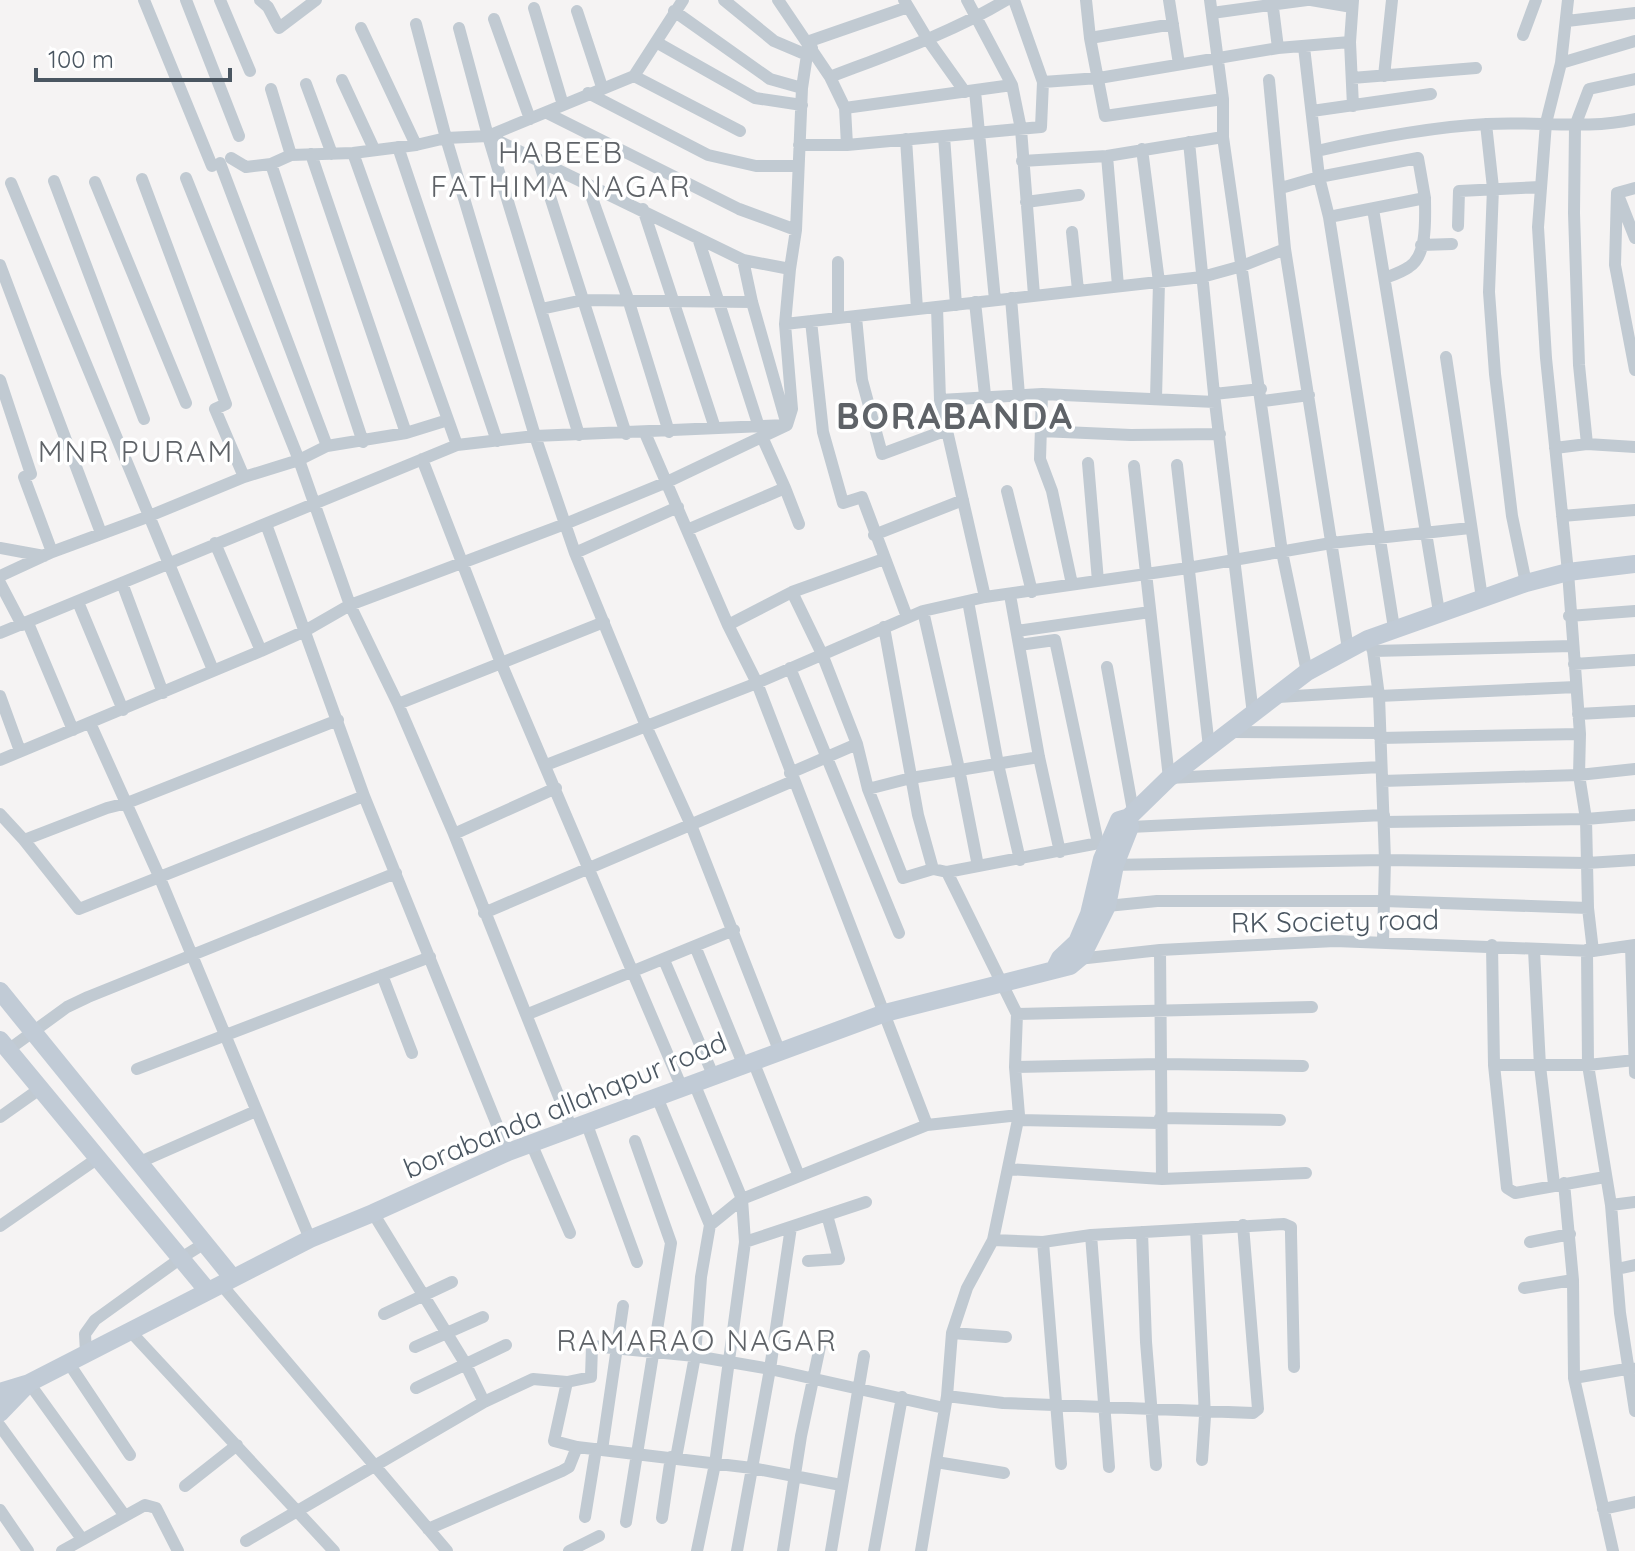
<svg xmlns="http://www.w3.org/2000/svg" width="1635" height="1551" font-family="Quicksand,sans-serif">
  <style>
    .lines { fill: none; stroke-linecap: round; stroke-linejoin: round }
    .street { stroke: #c1cad2; stroke-width: 12 }
    .secondary { stroke: #c1cbd6; stroke-width: 18 }
    .labels { text-anchor: middle; stroke-width: 7; stroke-linejoin: round; paint-order: stroke }
    .street-label { font-size: 28px; fill: #4a5661; stroke: #fff }
    .neighbourhood-label { font-size: 30px; letter-spacing: 2px; fill: #5f6368; stroke: #fff }
    .district-label { font-size: 36px; font-weight: bold; letter-spacing: 2px; fill: #5f6368; stroke: #fff }
  </style>
  <rect width="100%" height="100%" fill="#f5f3f3"/>
  <g class="lines">
    <path class="street" d="M144,0L212,166
      M186,0L239,136
      M220,0L250,71
      M260,0L268,7L279,28L316,0
      M724,0L774,41L807,55
      M778,0L830,77L845,108L847,145L1041,127L1043,82L1014,0
      M904,0L928,40L965,92
      M967,0L1012,85L1021,129L1034,295
      M1086,0L1090,38L1105,116L1223,99
      M1169,0L1179,64
      M1210,0L1223,99V137L1282,552L1307,672
      M1272,0L1278,48
      M1311,0L1352,7
      M1353,0L1350,42L1353,106
      M1568,0L1561,63L1546,123L1538,227L1546,358L1568,572L1580,734L1579,775L1586,819L1588,908L1593,951
      M534,8L563,105
      M577,11L602,87
      M674,11L770,79L802,88
      M1212,13L1307,0
      M494,19L530,119
      M1567,21L1635,13
      M416,24L446,138L535,436L575,553L646,726L691,825L779,1050
      M361,28L416,145
      M459,28L488,136L579,435
      M1523,35L1536,0
      M1090,38L1173,24
      M656,42L755,98L802,105
      M807,42L908,7
      M1304,47L1319,177L1329,217L1394,628
      M1561,63L1635,41
      M634,76L740,131
      M1384,76L1392,0
      M830,77C890,54 951,33 1006,0
      M1352,78L1476,68
      M342,80L374,149
      M1269,80L1285,249L1348,649
      M1043,82L1099,78L1278,48L1350,42
      M306,84L332,154
      M271,89L291,155
      M975,91L995,300
      M588,93L708,155L756,166H798
      M845,108L1012,85
      M1312,111L1431,94
      M547,113L739,209L796,230
      M1486,124L1493,188L1489,292L1495,374L1512,516L1526,583
      M488,136L743,260L790,269
      M944,136L956,305
      M906,139L917,309
      M1189,142L1214,394L1253,714
      M799,145H847
      M398,147L497,441
      M1142,149L1159,282L1156,398
      M1317,151C1373,138 1430,127 1487,124C1537,121 1586,130 1635,119
      M353,153L457,445
      M311,154L406,433
      M1107,156L1118,286
      M231,158L246,167L271,164L291,155L353,153L416,145L446,138L488,136L634,76L683,0
      M538,159L626,434
      M1022,161L1107,156L1223,137
      M220,163L327,446
      M271,164L363,442
      M186,178L299,460L350,605L398,704L454,834L571,1127
      M142,179L226,404L215,409L244,477
      M54,181L144,419
      M95,182L186,403
      M11,183L213,670
      M587,184L628,299L669,432
      M1281,188L1319,177L1418,158L1425,198L1329,217
      M1635,188L1617,193L1615,265L1635,370
      M1620,200L1635,238
      M1026,202L1079,195
      M643,209L715,428
      M1373,209L1439,612
      M1458,226L1459,191L1540,187
      M1072,232L1078,290
      M698,238L759,427
      M1421,245L1452,244
      M0,265L101,533
      M1385,278C1393,275 1402,272 1409,267C1428,255 1425,218 1425,198
      M1011,298L1019,395
      M975,302L985,395
      M937,307L940,400L985,597
      M541,309L583,300L752,302
      M856,317L862,380L882,454L947,430
      M838,318V262
      M811,321L823,432L843,503L862,497L907,617
      M785,324L1202,277L1242,266L1285,249
      M1446,357L1482,598
      M0,380L31,474L24,477L52,552
      M1042,394L1040,459L1052,491L1072,584
      M1214,394L1261,389
      M940,400L1042,394L1215,402
      M1263,401L1309,395
      M1041,431L1131,435L1220,434
      M645,433L728,625L757,683L927,1125
      M1587,444L1579,365L1574,213L1575,126L1589,89L1635,79
      M1555,448L1587,444L1635,447
      M422,459L501,663L682,1088
      M1088,463L1098,581
      M1177,465L1209,747
      M1134,466L1169,778L1381,767
      M785,488L799,524
      M1007,491L1032,592
      M1562,516L1635,510
      M266,524L364,796L508,1152
      M687,530L785,488L763,439
      M874,535L963,500
      M215,543L261,651
      M0,548L44,556
      M575,553L678,507
      M0,576L52,552L147,517L244,477L299,460L327,446L406,433L448,420
      M0,583L22,625
      M122,583L163,693
      M792,592L822,654L857,744L868,789L903,878L933,869
      M1010,595L1039,757L1060,852
      M968,601L998,764L1020,860
      M78,602L123,710
      M923,611L959,769L978,866
      M1569,616L1635,611
      M28,623L73,730
      M728,625L792,592L884,559
      M884,627L918,815L933,869L947,872L1017,1014L1015,1067L1019,1115L993,1240L967,1288L952,1333L947,1396L921,1551
      M1017,631L1150,612
      M0,633L457,445L535,436L787,425L752,302L743,260
      M1368,639L1373,651L1379,696L1385,860L1383,941
      M1019,645L1055,640L1098,843
      M1373,651L1572,646
      M1574,664L1635,660
      M1107,667L1133,811
      M790,668L899,933
      M0,696L20,751
      M1379,696L1576,687
      M1278,697L1378,691
      M398,704L604,622
      M1578,714L1635,711
      M90,723L159,876L310,1239
      M1230,732L1380,733
      M1380,738L1580,734
      M0,760L261,651L303,632L350,605L565,524L667,482L787,425L792,409L785,324L790,269L796,230L802,88L807,55L812,48
      M546,765L757,683L923,611L985,597L1188,568L1331,543L1470,528
      M790,773L857,744
      M1382,781L1579,775L1635,769
      M868,789L911,778L1039,757
      M0,814L24,840L79,909L364,796
      M1384,822L1586,819L1635,815
      M1130,827L1384,815
      M454,834L556,788
      M24,840L107,808L127,803L338,720
      M1110,865L1385,860L1587,863L1635,860
      M947,872L1104,842
      M1107,906L1157,901H1384L1588,908
      M484,913L793,781
      M1492,945L1494,1065L1507,1188L1515,1193L1605,1177
      M695,946L743,1064
      M1631,946L1635,1073
      M1160,950L1162,1179
      M1534,950L1540,1066L1554,1184
      M1587,950L1588,1065L1611,1205L1620,1313L1635,1411
      M1078,959L1160,950L1335,941L1593,951L1635,945
      M664,960L713,1075
      M382,975L412,1053
      M528,1014L734,930
      M1017,1014L1312,1007
      M8,1050L67,1007L88,997L396,873
      M753,1061L799,1176
      M1494,1065H1588L1635,1060
      M1015,1067L1160,1064L1303,1066
      M137,1069L430,957
      M694,1083L742,1199L745,1242L715,1464L697,1551
      M657,1097L710,1225
      M0,1117L41,1088
      M586,1122L637,1262
      M531,1143L570,1233
      M140,1162L256,1111
      M1008,1169L1162,1179L1306,1173
      M1564,1183L1573,1280L1574,1378L1613,1551
      M1611,1205L1635,1202
      M373,1213L465,1363L484,1402
      M0,1226L98,1158
      M1196,1229L1205,1416L1202,1460
      M1142,1232L1146,1342L1156,1465
      M1091,1235L1109,1467
      M993,1240L1043,1242L1091,1235L1284,1224L1291,1227V1234L1294,1367
      M745,1242L866,1202
      M1043,1242L1061,1464
      M1530,1242L1570,1234
      M808,1261L839,1259L827,1215
      M1617,1269L1635,1265
      M220,1283L447,1551
      M1524,1288L1573,1280
      M384,1314L452,1282
      M130,1331L334,1551
      M952,1333L1006,1337
      M415,1347L483,1317
      M86,1353L85,1334L95,1320L181,1258L205,1243
      M68,1362L130,1455
      M1574,1378L1632,1368
      M567,1382L591,1377L592,1346L695,1356L770,1369L944,1408
      M29,1383L125,1516
      M416,1388L506,1345
      M947,1396L1003,1403L1253,1413L1258,1409L1243,1225
      M0,1426L82,1539
      M602,1450L623,1306
      M676,1458L695,1356L701,1277L710,1225L742,1199L927,1125L1019,1115V1120L1160,1123V1118L1280,1120
      M936,1462L1004,1473
      M185,1486L237,1445
      M1603,1509L1635,1502
      M0,1510L28,1551
      M585,1517L596,1449
      M662,1518L671,1457
      M626,1522L671,1243L635,1141
      M428,1529L562,1471L569,1467L577,1447
      M246,1541L484,1402L533,1379L567,1382L554,1441L577,1447L752,1468L841,1485
      M62,1551L145,1505L156,1508L178,1551
      M569,1551L599,1536
      M737,1551L770,1369L791,1227
      M783,1551L801,1436L822,1337
      M831,1551L864,1356
      M874,1551L902,1397"/>
    <path class="secondary" d="M1054,970L1060,958L1077,942L1089,914L1102,859L1119,820L1129,817L1169,778L1307,672L1368,639L1526,583L1568,572L1635,564
      M0,991L232,1277
      M0,1040L207,1290
      M0,1392L29,1383L310,1239L373,1213L508,1152L885,1013L1070,966L1082,956L1107,906L1115,865L1130,827L1129,817
      M0,1413L27,1385"/>
  </g>
  <g class="labels">
    <g class="street-label">
      <text transform="translate(1335 921) rotate(-1)" y="10">RK Society road</text>
      <text transform="translate(565 1105) rotate(-22)" y="10">borabanda allahapur road</text>
    </g>
    <g class="neighbourhood-label">
      <text x="561" y="163">HABEEB<tspan x="561" dy="34">FATHIMA NAGAR</tspan></text>
      <text x="136" y="462">MNR PURAM</text>
      <text x="697" y="1351">RAMARAO NAGAR</text>
    </g>
    <g class="district-label">
      <text x="955" y="429">BORABANDA</text>
    </g>
  </g>
  <path d="M36 68v12h194v-12" fill="none" stroke="#4a5661" stroke-width="4"/>
  <text x="48" y="68" font-size="24" fill="#4a5661" stroke="#ffffff" stroke-width="6" paint-order="stroke">100 m</text>
</svg>
